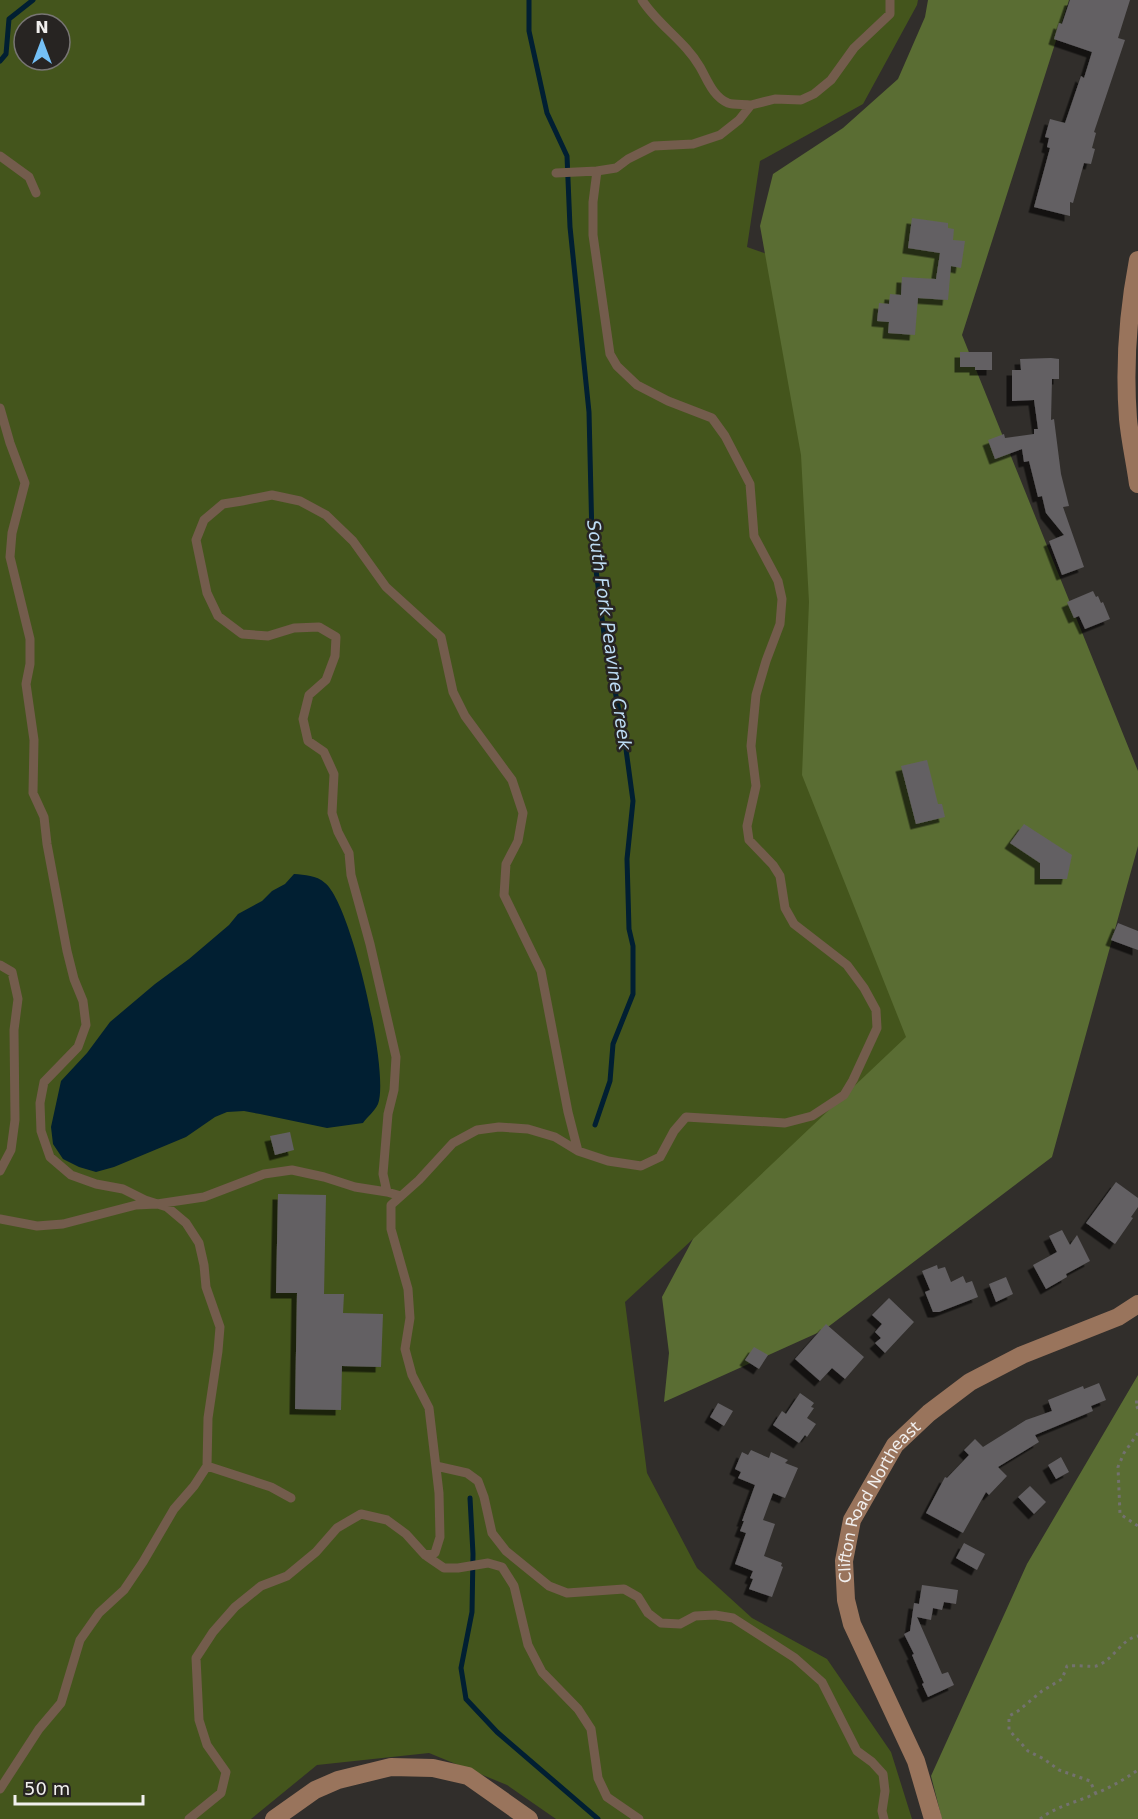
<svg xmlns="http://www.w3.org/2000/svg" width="1138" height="1819" font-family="'DejaVu Sans',sans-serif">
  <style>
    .green { fill: #44551c; fill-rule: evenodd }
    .forest { fill: #5a6d33 }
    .water { fill: #011f32 }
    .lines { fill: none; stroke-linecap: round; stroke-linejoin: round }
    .stream { stroke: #011f32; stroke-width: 5 }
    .building { fill: #636063; filter: url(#shadow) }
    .path { stroke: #73716f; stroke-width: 3; stroke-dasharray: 3 4.5; stroke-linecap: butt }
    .lane { stroke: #735c4c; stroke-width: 9 }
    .secondary { stroke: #99745c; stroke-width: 18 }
    .labels { text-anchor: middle; stroke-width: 5; stroke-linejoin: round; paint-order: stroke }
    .street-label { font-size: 16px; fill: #f1efee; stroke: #272422 }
    .water-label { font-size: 18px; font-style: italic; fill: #bddcf4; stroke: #272422 }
  </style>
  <defs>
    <filter id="shadow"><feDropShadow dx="-5.5" dy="5.5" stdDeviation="0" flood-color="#0009"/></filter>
  </defs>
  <rect width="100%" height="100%" fill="#312e2b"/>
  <path class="green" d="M0,0H918L917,5L863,104L760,161L747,247L833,277L1037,1027L693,1239L625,1302L647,1473L697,1568L752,1618L827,1659L891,1752L912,1819H556L507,1785L429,1753L317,1765L251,1819H0ZM24,24H60V60H24Z"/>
  <path class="forest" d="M928,0H1069L962,335L1138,771V846L1052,1157L824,1330L664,1402L669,1353L662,1297L693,1239L906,1037L802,775L809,602L801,455L760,226L773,174L843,128L898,79L925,17Z
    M1138,1375V1819H942L931,1776L1027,1564Z"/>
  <path class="water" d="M294,874C305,875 316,875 325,883C351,903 390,1073 378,1104C375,1111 367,1117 363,1123L327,1128L260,1114L244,1111L227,1112L215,1117L186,1137L114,1167L96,1172L79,1167L63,1159L53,1144L51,1127L61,1081L87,1053L110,1022L155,984L189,959L229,925L238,914L262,901L272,891L285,884Z"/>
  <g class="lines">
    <path class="stream" d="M529,0V31L547,113L567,156L570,227L589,412L592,538L604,634L625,742L633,801L627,859L629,929L633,946V994L613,1044L610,1081L595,1125
      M0,61L6,54L9,19L33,0
      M470,1498L473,1554L472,1612L461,1668L466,1699L497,1732L598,1819"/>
  </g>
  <path class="building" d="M1070,0H1130L1118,38L1125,40L1094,132L1096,133L1092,148L1095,149L1091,164L1084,163L1073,203L1070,202V216L1034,207L1050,148L1047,147L1049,138L1045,137L1050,119L1065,123L1081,76L1084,78L1092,52L1054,39L1059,23L1062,24Z
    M912,218L948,223V228L954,229L953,240L965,241L961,268L951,266L948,300L918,298L915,335L888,333L889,322L877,321L879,303L889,304L890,294L901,295L902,277L936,279L940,253L908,248Z
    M960,352H992V370H975V367H960Z
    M1051,358L1059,359V379H1052L1051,420L1054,419L1061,474L1069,506L1063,507L1084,567L1062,575L1049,541L1064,535L1046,513L1042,496L1038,497L1029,461L1024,462L1022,449L995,459L988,440L1004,434L1005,438L1034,434V429H1038L1034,400L1012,401V370H1021L1020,359Z
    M1093,591L1096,597L1098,596L1101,603L1103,602L1110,619L1085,629L1079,616L1074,618L1067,602Z
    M927,760L938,804H942L945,817L916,824L901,766Z
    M1024,824L1072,855L1067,879H1040V863L1010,843Z
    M1118,923L1138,931V950L1111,940Z
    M290,1132L294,1150L275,1155L270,1136Z
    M1116,1182L1138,1198V1207L1131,1217L1133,1218L1115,1244L1086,1223Z
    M278,1194L326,1195L324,1294H344L343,1313L383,1314L381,1367L342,1366L341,1410L295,1409L297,1293H276Z
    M1062,1230L1070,1245L1077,1235L1090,1261L1066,1274L1067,1277L1046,1289L1033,1265L1057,1252L1049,1236Z
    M937,1265L938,1269L945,1267L951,1282L963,1276L966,1283L972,1281L978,1297L939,1312H933L925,1292L930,1290L922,1271Z
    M1006,1277L1013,1294L996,1302L989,1284Z
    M889,1298L914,1322L885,1353L875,1343L881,1338L875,1332L882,1324L872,1315Z
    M826,1324L864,1357L845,1379L832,1368L820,1381L795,1359Z
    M754,1347L768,1355L759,1369L745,1360Z
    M1099,1383L1106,1400L1091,1406L1093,1411L1035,1435L1039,1442L998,1467L1007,1476L989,1495L986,1492L963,1533L926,1513L945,1477L947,1478L969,1455L964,1450L975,1439L983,1447L1026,1420L1052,1411L1048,1400L1083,1386L1084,1389Z
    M800,1393L814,1403L811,1407L814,1408L807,1418L816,1424L807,1437L805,1435L799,1443L773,1425L782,1411L786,1414Z
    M718,1403L733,1411L724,1426L710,1417Z
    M751,1450L769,1458L771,1452L788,1460L785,1463L798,1468L785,1498L773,1493L763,1520L775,1524L764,1556L782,1563L781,1566L783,1567L772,1597L749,1589L753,1579L750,1578L753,1571L735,1564L746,1533L740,1531L744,1521H742L755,1485L738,1478L741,1472L735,1469L742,1452L748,1455Z
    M1061,1457L1069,1472L1056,1479L1048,1465Z
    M1030,1486L1046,1502L1034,1514L1018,1497Z
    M964,1543L985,1554L977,1570L956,1558Z
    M922,1585L958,1590L956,1604L944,1602L942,1610L933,1608L931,1620L917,1617L942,1674L948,1672L954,1685L928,1697L922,1684L924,1683L912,1655L914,1654L904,1634L910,1631L914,1603L919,1604Z"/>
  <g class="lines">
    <path class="path" d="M1138,1402H1135L1138,1409
      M1138,1433L1124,1453L1118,1467L1120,1514L1138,1526
      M1096,1794L1090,1781L1059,1770L1044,1759L1028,1751L1009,1730V1716L1018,1711L1042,1691L1062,1679L1067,1666C1075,1665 1092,1667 1096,1666C1113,1661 1121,1639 1138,1636
      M1040,1819C1056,1806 1078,1802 1097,1793C1111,1787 1125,1779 1138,1770"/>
    <path class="lane" d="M642,0C658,25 685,41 700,67C707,79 713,97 728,103C734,105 744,104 751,105
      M0,156L29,177L36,193
      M556,173L597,171
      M0,408L10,443L25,483L12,533L10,557L30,639V664L26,684L34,740L33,793L44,817L47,844L67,951L74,979L83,1001L86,1025L78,1047L44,1082L40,1103L41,1131L50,1157L71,1175L96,1184L123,1189L145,1200L167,1207L186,1223L199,1243L204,1265L206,1287L220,1327L218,1351L208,1418L207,1466L194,1486L174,1509L143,1562L124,1590L99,1613L80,1640L61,1703L39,1729L0,1789
      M0,965L12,972L18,999L14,1030L15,1120L11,1150L0,1171
      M401,1196L387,1192L383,1174L388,1114L394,1090L396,1057L370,944L351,875L349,853L338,832L332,813L334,774L324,752L308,741L303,719L309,695L326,680L335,656L336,637L319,627L294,628L268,636L242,634L218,616L207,593L196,540L204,520L223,504L242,501L272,495L300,501L326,515L353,541L386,587L441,637L453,692L465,716L512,780L523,813L518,841L506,864L504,895L541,971L568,1112L578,1151
      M0,1219L37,1226L63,1224L136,1205L157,1204L204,1197L264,1174L292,1170L324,1177L355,1187L387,1192
      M207,1466L271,1487L291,1498
      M436,1466L467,1473L478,1481L484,1497L492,1533L506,1551L549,1586L567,1593L624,1589L638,1597L648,1613L661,1623L680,1624L695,1616L715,1615L733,1618L795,1658L822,1682L857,1751L872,1762L883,1774L885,1791L882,1811L884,1819
      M425,1555L444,1568H458L488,1563L502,1567L514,1586L528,1645L542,1672L578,1709L591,1729L598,1778L607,1797L639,1819
      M189,1819L221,1793L226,1772L207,1745L199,1720L196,1658L213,1632L235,1607L261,1586L287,1576L316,1552L337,1528L361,1514L387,1520L406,1534L425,1555L435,1553L440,1537L439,1493L429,1408L412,1375L405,1349L410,1318L408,1289L391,1229V1205L419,1180L453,1143L477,1130L499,1127L528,1129L555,1137L578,1151L608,1161L641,1166L660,1157L674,1131L686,1117L785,1123L812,1116L844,1095L853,1080L877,1028L876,1010L864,988L847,965L794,924L785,908L780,876L773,865L749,840L747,826L756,786L751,746L756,695L766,661L780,624L782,599L778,581L754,536L750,484L725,436L712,418L668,401L637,385L617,366L610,354L593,235V202L597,171L616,168L628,159L654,146L693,144L720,135L739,120L751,105L775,99L801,100L814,94L831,80L854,48L890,14V0"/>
    <g class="secondary">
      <path d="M1138,260C1128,312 1124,366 1128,419C1130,440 1135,462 1138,484"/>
      <path d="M274,1819L315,1790L338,1780L391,1767L433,1768L468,1776L529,1819"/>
      <path id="s1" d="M933,1819L916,1761L852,1624L846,1600L844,1561L852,1520L895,1445L929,1413L970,1382L1022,1355L1118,1317L1138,1304"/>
    </g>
  </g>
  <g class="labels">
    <g class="street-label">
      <text dy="6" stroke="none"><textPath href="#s1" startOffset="344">Clifton Road Northeast</textPath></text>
    </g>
    <g class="water-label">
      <text transform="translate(609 635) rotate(82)" y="6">South Fork Peavine Creek</text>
    </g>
  </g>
  <g transform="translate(42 42)"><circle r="28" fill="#272422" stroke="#787574" stroke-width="1.5"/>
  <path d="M0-4.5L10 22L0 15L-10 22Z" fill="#74c0f6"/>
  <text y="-9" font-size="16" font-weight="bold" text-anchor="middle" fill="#f1efee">N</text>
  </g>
  <path d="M15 1795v9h128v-9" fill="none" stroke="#f1efee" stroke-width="3"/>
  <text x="24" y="1795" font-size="18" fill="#f1efee" stroke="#272422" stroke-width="4.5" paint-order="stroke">50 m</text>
</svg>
